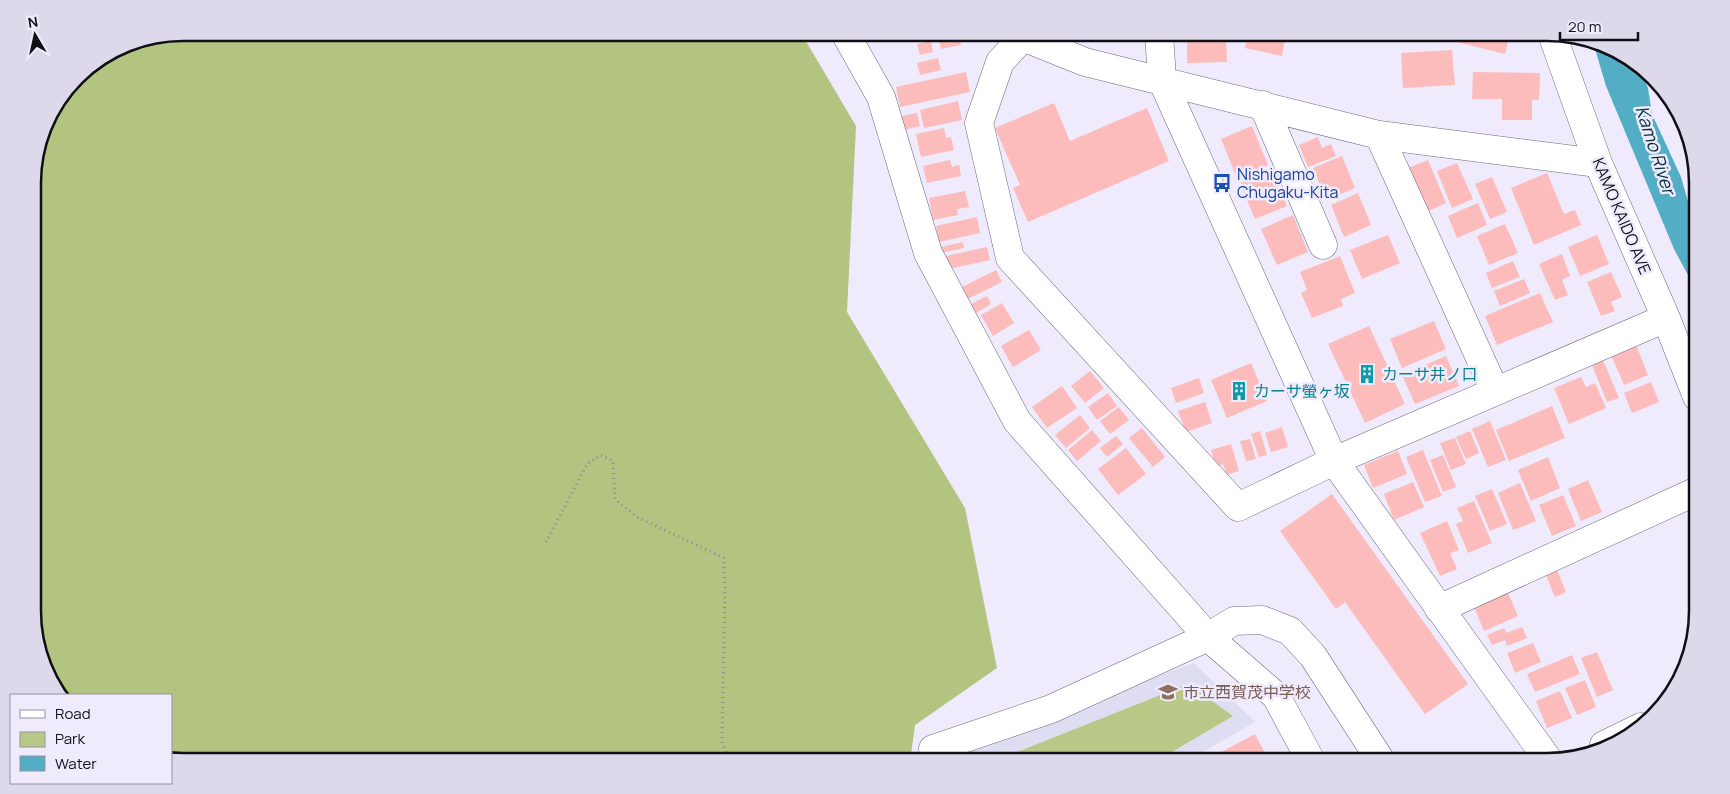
<svg xmlns="http://www.w3.org/2000/svg" width="1730" height="794" font-family="Manrope,'Noto Sans JP',sans-serif">
  <style>
    .education { fill: #dfddf2 }
    .green { fill: #b8c987 }
    .forest { fill: #b2c480 }
    .water { fill: #53adc5 }
    .building { fill: #fcbcbb }
    .lines { fill: none; stroke-linecap: round; stroke-linejoin: round }
    .minor-casing { stroke: #6d687b; stroke-width: 29 }
    .path { stroke: #8c8996; stroke-width: 3; stroke-dasharray: 1 4; stroke-linecap: butt }
    .minor { stroke: #fff; stroke-width: 28 }
    .labels { text-anchor: middle; stroke-width: 5; stroke-linejoin: round; paint-order: stroke }
    .transit-label { font-size: 16px; fill: #164399; stroke: #efeafc; text-anchor: start }
    .street-label { font-size: 16px; fill: #110f16; stroke: #efeafc }
    .culture-label { font-size: 16px; fill: #0d838f; stroke: #efeafc; text-anchor: start }
    .education-label { font-size: 16px; fill: #785e54; stroke: #efeafc; text-anchor: start }
    .water-label { font-size: 18px; font-style: italic; fill: #03303a; stroke: #efeafc }
    .rim { fill: none; stroke: #110f16; stroke-width: 2.5 }
  </style>
  <rect width="100%" height="100%" fill="#efeafc"/>
  <path class="education" d="M1194,663L1255,722L1187,761H927V758Z"/>
  <path class="green" d="M1188,684L1233,716L1165,756L1166,761H995Z"/>
  <path class="forest" d="M184,33H801L856,126L847,312L965,508L997,668L915,725L910,761H184L171,759V695H61L34,630L33,173L48,116L84,70L126,44Z"/>
  <path class="water" d="M1593,42L1605,44L1642,73L1648,88L1652,114L1681,177L1691,212L1696,223L1697,292L1674,249L1606,86Z"/>
  <path class="building" d="M914,33H958L961,45L941,49L938,35L916,40Z
    M1248,33H1286L1282,56L1245,48Z
    M1455,33H1510L1505,54L1453,41Z
    M1226,36L1227,62L1187,63V37Z
    M931,41L933,52L920,55L917,44Z
    M1452,50L1455,85L1403,88L1401,53Z
    M938,58L941,70L920,75L917,63Z
    M966,72L970,92L900,107L896,87Z
    M1473,72L1540,73L1539,100H1532V120H1502V99H1472Z
    M958,101L962,120L924,128L920,110Z
    M1054,103L1070,141L1147,108L1169,161L1028,222L1013,188L1020,185L995,128Z
    M917,113L920,126L900,131L897,117Z
    M1252,126L1268,165L1237,178L1221,139Z
    M944,128L946,138L951,137L954,150L921,157L916,134Z
    M1318,137L1322,148L1331,144L1336,156L1308,167L1299,145Z
    M1342,156L1355,188L1326,200L1313,168Z
    M950,160L952,167L959,165L961,176L927,183L923,166Z
    M1428,160L1446,203L1426,212L1408,168Z
    M1457,163L1473,199L1452,208L1437,171Z
    M1271,170L1287,206L1255,219L1240,183Z
    M1547,173L1564,214L1575,210L1581,225L1534,245L1511,188Z
    M1492,177L1507,212L1490,219L1475,184Z
    M965,191L969,207L957,209L958,215L933,220L929,198Z
    M1358,193L1371,225L1344,237L1331,205Z
    M1478,203L1487,225L1457,238L1448,216Z
    M1293,215L1308,252L1277,265L1261,229Z
    M977,217L980,233L939,242L936,226Z
    M1505,224L1518,253L1489,265L1477,236Z
    M1388,235L1400,263L1362,279L1350,250Z
    M1597,235L1609,264L1580,276L1568,247Z
    M963,242L964,248L941,253L940,247Z
    M987,247L990,260L949,269L946,256Z
    M1562,254L1570,276L1562,280L1568,295L1555,300L1539,264Z
    M1340,256L1355,293L1341,299L1343,306L1312,318L1301,293L1307,290L1300,272Z
    M1513,261L1520,277L1492,288L1486,273Z
    M996,270L1002,282L964,301L958,289Z
    M1611,272L1622,297L1611,302L1615,311L1601,316L1587,282Z
    M1524,279L1530,293L1500,306L1494,291Z
    M1540,293L1553,322L1497,345L1485,316Z
    M987,296L991,304L976,313L971,304Z
    M1002,303L1014,323L993,336L981,315Z
    M1434,321L1446,349L1402,368L1390,339Z
    M1369,326L1405,404L1365,423L1328,344Z
    M1029,330L1041,350L1013,367L1001,346Z
    M1636,345L1648,375L1624,385L1611,355Z
    M1446,356L1459,386L1415,404L1402,375Z
    M1603,360L1619,398L1607,402L1592,365Z
    M1251,363L1267,401L1227,418L1211,380Z
    M1090,371L1104,388L1085,403L1071,386Z
    M1581,377L1586,387L1595,383L1606,408L1569,424L1554,388Z
    M1199,378L1204,393L1176,403L1171,388Z
    M1651,382L1659,402L1632,413L1624,393Z
    M1062,386L1077,408L1047,428L1032,407Z
    M1108,393L1117,406L1097,420L1088,407Z
    M1205,402L1212,423L1186,432L1178,411Z
    M1552,406L1565,438L1509,461L1496,430Z
    M1119,407L1129,420L1110,434L1100,421Z
    M1080,415L1090,428L1066,448L1055,435Z
    M1490,421L1506,460L1488,467L1472,429Z
    M1282,427L1288,447L1271,452L1265,433Z
    M1142,428L1165,457L1153,467L1129,438Z
    M1092,430L1101,441L1077,461L1068,450Z
    M1260,431L1267,455L1259,457L1251,434Z
    M1470,431L1479,453L1466,459L1456,437Z
    M1116,436L1123,444L1107,457L1100,448Z
    M1455,438L1466,464L1451,470L1440,443Z
    M1250,439L1256,459L1246,461L1240,441Z
    M1231,444L1239,471L1227,475L1223,464L1216,467L1211,450Z
    M1126,448L1146,474L1118,495L1098,469Z
    M1423,450L1442,496L1425,502L1406,457Z
    M1398,451L1407,474L1373,488L1364,465Z
    M1443,455L1456,487L1443,492L1430,460Z
    M1548,457L1560,488L1531,501L1518,470Z
    M1588,480L1602,512L1581,521L1568,489Z
    M1413,482L1424,507L1394,520L1384,494Z
    M1520,483L1536,521L1513,530L1498,493Z
    M1492,489L1507,524L1490,531L1475,496Z
    M1332,494L1468,684L1425,714L1345,602L1336,609L1280,531Z
    M1563,495L1576,526L1552,536L1539,505Z
    M1474,501L1492,543L1468,553L1456,524L1463,521L1457,508Z
    M1447,521L1459,550L1450,553L1457,569L1440,576L1420,533Z
    M1556,568L1566,592L1555,597L1545,573Z
    M1508,593L1518,616L1484,631L1474,607Z
    M1522,627L1527,638L1507,646L1505,640L1492,645L1487,635L1504,628L1506,633Z
    M1533,643L1541,662L1515,673L1507,653Z
    M1597,652L1613,690L1597,697L1581,658Z
    M1572,655L1580,674L1535,692L1527,674Z
    M1585,680L1596,707L1577,715L1565,688Z
    M1560,691L1572,718L1547,728L1536,701Z
    M1255,734L1269,761H1209L1208,759Z"/>
  <g class="lines">
    <g class="minor-casing">
      <path id="minor" d="M845,33L881,97L928,253L1017,421L1208,637L1276,696L1311,761
        M1159,33L1162,80L1334,461L1549,761
        M1552,34L1598,163L1666,318L1697,397
        M1263,105L1323,245
        M1379,135L1495,391
        M1598,163L1379,135L1085,62L1023,37L1000,62L979,123L1010,258L1238,507L1334,461L1666,318
        M1439,609L1697,491
        M1604,745L1641,727
        M933,749L1051,709L1208,637L1234,621L1262,620L1290,631L1313,656L1381,761"/>
    </g>
    <path class="path" d="M546,542L587,464L601,455L613,461L615,499L637,517L724,558L725,590L722,742L729,761"/>
    <use href="#minor" class="minor"/>
  </g>
  <defs>
    <g id="bus-bare" transform="scale(1.5)"><path d="M-5-6H5V4H4V6H2V4H-2V6H-4V4H-5ZM-3.5-4V0h7V-4ZM-3.5 1.2v1.5H-2V1.2ZM2 1.2v1.5H3.5V1.2Z" fill="#1a4fb4" stroke="#efeafc" stroke-width="2.5" paint-order="stroke"/></g>
    <g id="building-bare" transform="scale(1.5)"><path d="M-4-6H4V6H1V3H-1V6H-4ZM-2.5-4.3h1.7v1.8h-1.7ZM.8-4.3h1.7v1.8H.8ZM-2.5-1h1.7V.8h-1.7ZM.8-1h1.7V.8H.8Z" fill="#0f9aa8" stroke="#efeafc" stroke-width="2.5" paint-order="stroke"/></g>
    <g id="school-bare" transform="scale(1.5)"><path d="M0-5L7-2L0 1L-7-2ZM-4 1L0 2.5L4 1V4Q0 6-4 4Z" fill="#8d6e63" stroke="#efeafc" stroke-width="2.5" paint-order="stroke"/></g>
  </defs>
  <g fill-rule="evenodd">
    <use href="#bus-bare" x="1222" y="183"/>
    <use href="#building-bare" x="1367" y="374"/>
    <use href="#building-bare" x="1239" y="391"/>
    <use href="#school-bare" x="1168" y="692"/>
  </g>
  <g class="labels">
    <g class="transit-label">
      <text x="1237" y="180">Nishigamo<tspan x="1237" dy="18">Chugaku-Kita</tspan></text>
    </g>
    <g class="street-label">
      <text transform="translate(1622 216) rotate(67)" y="6">KAMO KAIDO AVE</text>
    </g>
    <g class="culture-label">
      <text x="1382" y="380">カーサ井ノ口</text>
      <text x="1254" y="397">カーサ螢ヶ坂</text>
    </g>
    <g class="education-label">
      <text x="1183" y="698">市立西賀茂中学校</text>
    </g>
    <g class="water-label">
      <text transform="translate(1655 150) rotate(72)" y="6">Kamo River</text>
    </g>
  </g>
  <path d="M0 0H1730V794H0ZM183 41H1547A142 142 0 0 1 1689 183V611A142 142 0 0 1 1547 753H183A142 142 0 0 1 41 611V183A142 142 0 0 1 183 41Z" fill="#ddd8ea" fill-rule="evenodd"/>
  <path class="rim" d="M183 41H1547A142 142 0 0 1 1689 183V611A142 142 0 0 1 1547 753H183A142 142 0 0 1 41 611V183A142 142 0 0 1 183 41Z"/>
  <rect x="10" y="694" width="162" height="90" fill="#efeafc" stroke="#9692a0"/>
  <rect x="20" y="710" width="25" height="8" fill="#ffffff" stroke="#9692a0"/>
  <text x="55" y="719" font-size="15" fill="#110f16">Road</text>
  <rect x="20" y="732" width="25" height="15" fill="#b8c987" stroke="#9692a0"/>
  <text x="55" y="744" font-size="15" fill="#110f16">Park</text>
  <rect x="20" y="756" width="25" height="15" fill="#53adc5" stroke="#9692a0"/>
  <text x="55" y="769" font-size="15" fill="#110f16">Water</text>
  <g transform="translate(35 35) rotate(351)" stroke="#efeafc" stroke-width="4" paint-order="stroke">
  <path d="M0-4L9 19L0 12L-9 19Z" fill="#110f16"/>
  <text y="-8" font-size="14" font-weight="bold" text-anchor="middle" fill="#110f16">N</text>
  </g>
  <path d="M1560 32v8h78v-8" fill="none" stroke="#110f16" stroke-width="2.5"/>
  <text x="1568" y="32" font-size="15" fill="#110f16" stroke="#efeafc" stroke-width="4" paint-order="stroke">20 m</text>
</svg>
